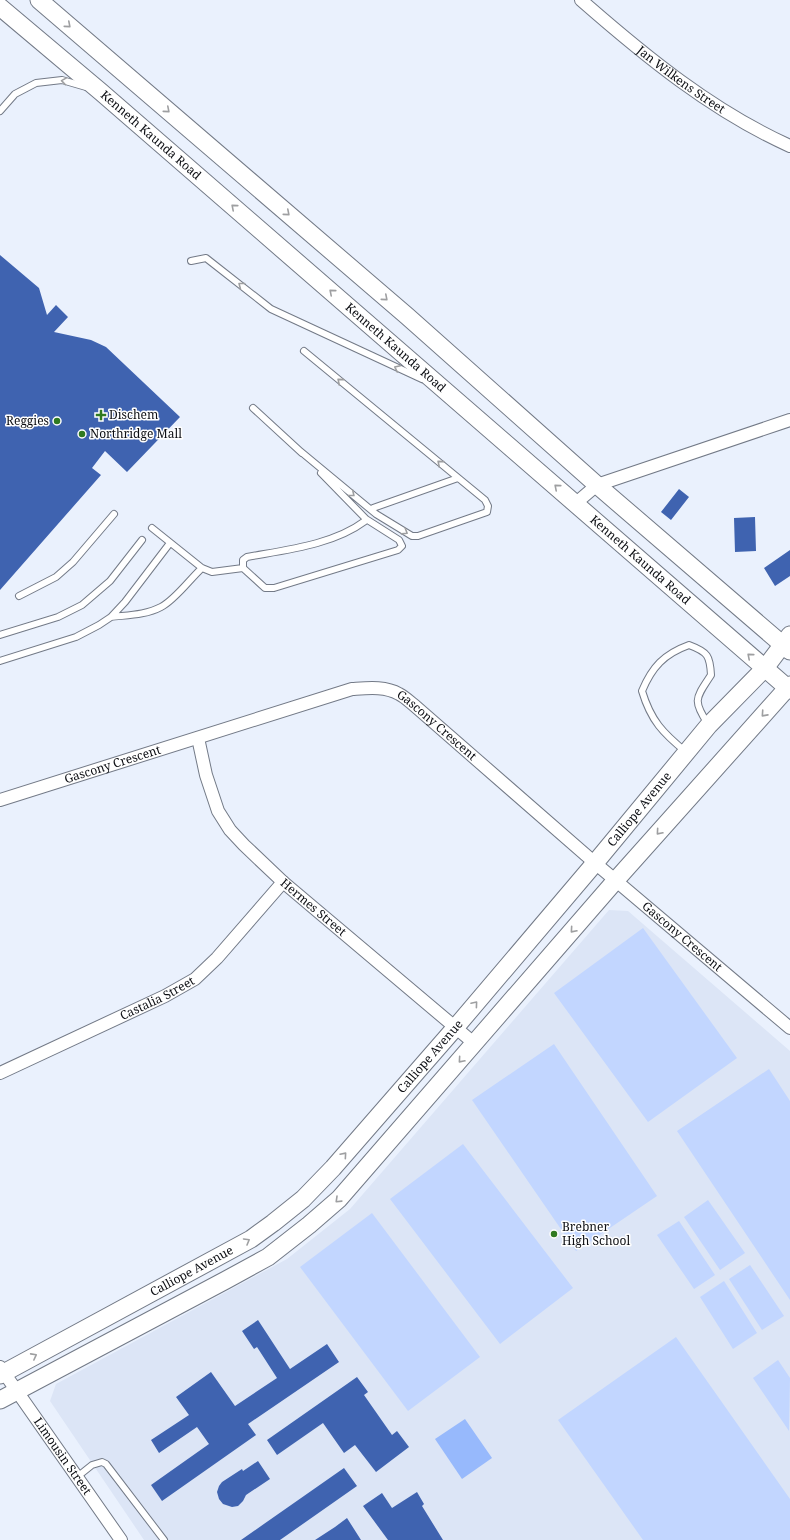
<svg xmlns="http://www.w3.org/2000/svg" width="790" height="1540" font-family="'Noto Serif',serif">
  <style>
    .built { fill: #dce5f6 }
    .pitch { fill: #c2d6ff }
    .water { fill: #97b9fc }
    .building { fill: #3f63b0 }
    .lines { fill: none; stroke-linecap: round; stroke-linejoin: round }
    .lane-casing { stroke: #737a87; stroke-width: 8 }
    .street-casing { stroke: #737a87; stroke-width: 14 }
    .secondary-casing { stroke: #737a87; stroke-width: 19 }
    .lane { stroke: #fff; stroke-width: 6 }
    .street { stroke: #fff; stroke-width: 12 }
    .secondary { stroke: #fff; stroke-width: 17 }
    .oneway { stroke: #9e9fa1 }
    .poi-dot { fill: #307a21; stroke: #fff; stroke-width: 1.5 }
    .labels { text-anchor: middle; stroke-width: 3; stroke-linejoin: round; paint-order: stroke }
    .street-label { font-size: 12px; fill: #0c0e13; stroke: #fff }
    .poi-label { font-size: 12px; fill: #0c0e13; stroke: #fff; text-anchor: start }
  </style>
  <rect width="100%" height="100%" fill="#eaf1fd"/>
  <path class="built" d="M609,910L628,911L790,1051V1540H144L50,1401L56,1384L287,1259L350,1209Z"/>
  <path class="pitch" d="M643,928L737,1058L648,1122L554,993Z
    M554,1044L657,1196L576,1251L472,1100Z
    M769,1069L790,1101V1300L677,1131Z
    M463,1144L573,1288L500,1344L390,1199Z
    M708,1200L745,1253L720,1270L684,1217Z
    M372,1213L480,1357L408,1411L300,1267Z
    M679,1221L715,1275L694,1289L657,1235Z
    M750,1265L784,1316L762,1330L729,1279Z
    M724,1281L757,1333L733,1349L700,1297Z
    M676,1337L790,1499V1540H643L558,1420Z
    M778,1360L790,1378L789,1431L753,1378Z"/>
  <path class="water" d="M465,1419L492,1458L462,1479L435,1439Z"/>
  <path class="building" d="M0,255L39,288L47,315L56,305L68,317L54,332L91,340L106,347L180,417L127,472L105,451L92,468L101,475L0,590Z
    M679,489L689,497L671,520L661,512Z
    M755,517L756,551L735,552L734,518Z
    M790,550V576L775,586L764,568Z
    M258,1320L290,1369L327,1344L339,1362L248,1424L256,1435L162,1501L151,1485L209,1444L197,1427L159,1453L151,1440L189,1415L176,1397L211,1372L235,1406L277,1378L257,1347L254,1349L242,1331Z
    M357,1377L368,1392L364,1395L392,1435L397,1431L409,1447L376,1472L355,1445L344,1453L323,1423L277,1455L267,1440Z
    M258,1461L270,1479L246,1495L243,1501L238,1506L232,1507L223,1504L219,1499L217,1492L219,1486L222,1482L242,1469L243,1471Z
    M344,1468L357,1486L280,1540H241Z
    M417,1492L424,1504L422,1506L443,1540H388L363,1506L382,1493L392,1508Z
    M347,1518L361,1540H315L335,1527Z"/>
  <g class="lines">
    <g class="lane-casing">
      <path id="lane" d="M0,111L15,94L36,83L62,80L86,87
        M191,261L206,258L271,309L422,379
        M253,408L302,453
        M300,451L376,514L412,536H418L487,512L488,506L485,500L304,351
        M373,510V508L458,478
        M152,528L202,568L212,572L243,568L265,588H274L398,550L402,546L399,540L366,519
        M243,568V560L247,557C285,550 333,545 365,521L366,519L321,473
        M19,596L56,577L73,562L114,514
        M111,617C127,615 146,615 161,607C175,600 190,579 202,568
        M0,635L58,617L82,605L110,581L142,540
        M0,661L76,637L99,625L111,617L125,602L170,543
        M686,752C663,733 651,721 642,691C652,667 664,654 689,645C708,652 710,656 711,675C696,698 692,700 708,724
        M77,1477L92,1465L102,1462L106,1464L164,1540"/>
    </g>
    <g class="street-casing">
      <g id="street">
        <path id="s1" d="M581,0C645,56 712,111 790,146"/>
        <path d="M576,503L597,485L790,420"/>
        <path id="s2" d="M198,738L206,775L218,811L230,830L244,845L283,882L475,1044"/>
        <path id="s3" d="M0,800L352,689C368,688 385,686 399,694C405,697 410,702 415,706L595,863L790,1028"/>
        <path id="s4" d="M0,1073L165,996L195,979L217,958L283,882"/>
        <path id="s5" d="M0,1367L121,1540"/>
      </g>
    </g>
    <g class="secondary-casing">
      <g id="secondary">
        <path d="M39,0L407,316L597,485L790,651"/>
        <path id="s6" d="M0,7L101,92L790,690"/>
        <path id="s7" d="M0,1375L251,1239L273,1223L303,1199L333,1168L455,1028L595,863L709,725L765,668L790,635"/>
        <path d="M0,1400L226,1280L268,1257L309,1225L339,1199L616,880L790,685"/>
      </g>
    </g>
    <use href="#lane" class="lane"/>
    <use href="#street" class="street"/>
    <use href="#secondary" class="secondary"/>
  </g>
  <defs><path id="oneway-chevron" d="M-2-3.5L2.5 0L-2 3.5" fill="none" stroke-width="1.6" stroke-linecap="round" stroke-linejoin="round"/></defs>
  <g class="oneway">
    <use href="#oneway-chevron" transform="translate(68 25) rotate(41)"/>
    <use href="#oneway-chevron" transform="translate(64 81) rotate(-171)"/>
    <use href="#oneway-chevron" transform="translate(167 110) rotate(41)"/>
    <use href="#oneway-chevron" transform="translate(234 207) rotate(-139)"/>
    <use href="#oneway-chevron" transform="translate(287 213) rotate(41)"/>
    <use href="#oneway-chevron" transform="translate(241 285) rotate(-142)"/>
    <use href="#oneway-chevron" transform="translate(332 292) rotate(-139)"/>
    <use href="#oneway-chevron" transform="translate(385 298) rotate(41)"/>
    <use href="#oneway-chevron" transform="translate(397 368) rotate(-155)"/>
    <use href="#oneway-chevron" transform="translate(340 381) rotate(-140)"/>
    <use href="#oneway-chevron" transform="translate(440 463) rotate(-140)"/>
    <use href="#oneway-chevron" transform="translate(557 487) rotate(-139)"/>
    <use href="#oneway-chevron" transform="translate(352 494) rotate(39)"/>
    <use href="#oneway-chevron" transform="translate(405 532) rotate(32)"/>
    <use href="#oneway-chevron" transform="translate(750 656) rotate(-139)"/>
    <use href="#oneway-chevron" transform="translate(764 714) rotate(132)"/>
    <use href="#oneway-chevron" transform="translate(659 832) rotate(131)"/>
    <use href="#oneway-chevron" transform="translate(573 930) rotate(131)"/>
    <use href="#oneway-chevron" transform="translate(475 1004) rotate(-50)"/>
    <use href="#oneway-chevron" transform="translate(461 1060) rotate(131)"/>
    <use href="#oneway-chevron" transform="translate(344 1155) rotate(-49)"/>
    <use href="#oneway-chevron" transform="translate(338 1200) rotate(136)"/>
    <use href="#oneway-chevron" transform="translate(247 1241) rotate(-30)"/>
    <use href="#oneway-chevron" transform="translate(34 1356) rotate(-28)"/>
  </g>
  <g class="poi-dot">
    <path d="M99 409h4v4h4v4h-4v4h-4v-4h-4v-4h4z"/>
    <circle cx="57" cy="421" r="4"/>
    <circle cx="82" cy="434" r="4"/>
    <circle cx="554" cy="1234" r="4"/>
  </g>
  <g class="labels">
    <g class="street-label">
      <text dy="4" stroke="none"><textPath href="#s1" startOffset="128">Jan Wilkens Street</textPath></text>
      <text dy="4" stroke="none"><textPath href="#s6" startOffset="198">Kenneth Kaunda Road</textPath></text>
      <text dy="4" stroke="none"><textPath href="#s6" startOffset="522">Kenneth Kaunda Road</textPath></text>
      <text dy="4" stroke="none"><textPath href="#s6" startOffset="846">Kenneth Kaunda Road</textPath></text>
      <text dy="4" stroke="none"><textPath href="#s3" startOffset="466">Gascony Crescent</textPath></text>
      <text dy="4" stroke="none"><textPath href="#s3" startOffset="118">Gascony Crescent</textPath></text>
      <text dy="4" stroke="none"><textPath href="#s7" startOffset="866">Calliope Avenue</textPath></text>
      <text dy="4" stroke="none"><textPath href="#s2" startOffset="212">Hermes Street</textPath></text>
      <text dy="4" stroke="none"><textPath href="#s3" startOffset="790">Gascony Crescent</textPath></text>
      <text dy="4" stroke="none"><textPath href="#s4" startOffset="174">Castalia Street</textPath></text>
      <text dy="4" stroke="none"><textPath href="#s7" startOffset="542">Calliope Avenue</textPath></text>
      <text dy="4" stroke="none"><textPath href="#s7" startOffset="218">Calliope Avenue</textPath></text>
      <text dy="4" stroke="none"><textPath href="#s5" startOffset="109">Limousin Street</textPath></text>
    </g>
    <g class="poi-label">
      <text x="109" y="419">Dischem</text>
      <text x="49" y="425" text-anchor="end">Reggies</text>
      <text x="90" y="438">Northridge Mall</text>
      <text x="562" y="1231">Brebner<tspan x="562" dy="14">High School</tspan></text>
    </g>
  </g>
</svg>
